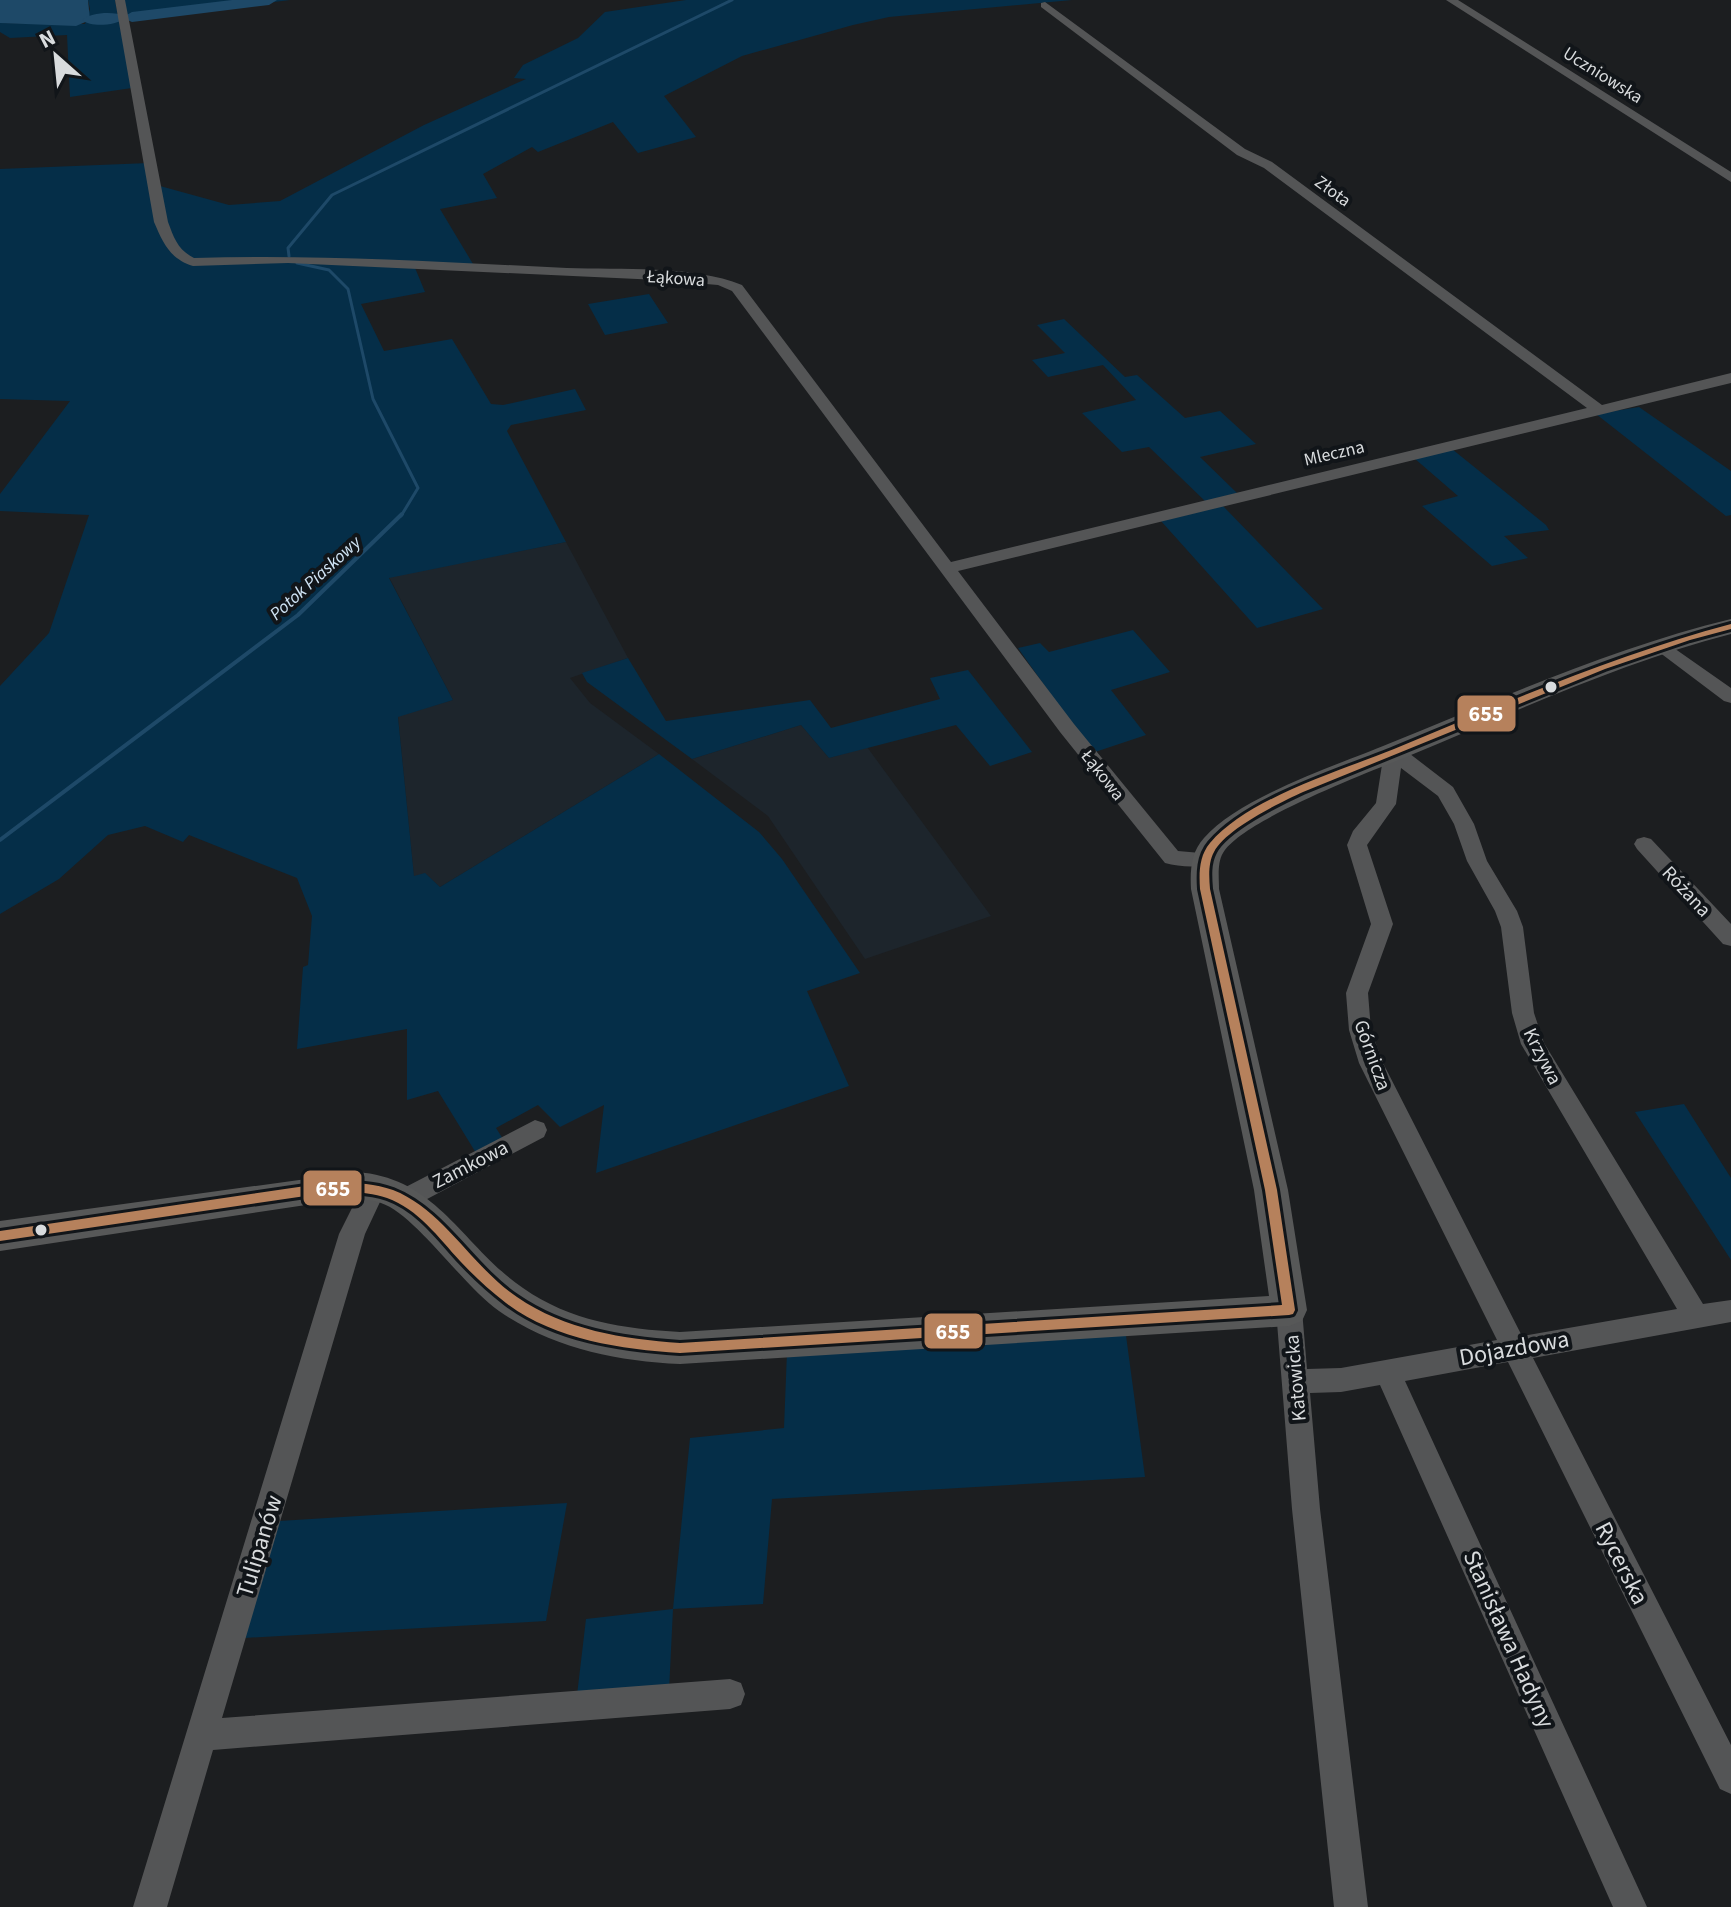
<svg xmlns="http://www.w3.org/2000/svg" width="1731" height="1907" font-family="'Source Sans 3',sans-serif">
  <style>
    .built { fill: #1d252c }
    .green { fill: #052e48 }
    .water { fill: #1e4968 }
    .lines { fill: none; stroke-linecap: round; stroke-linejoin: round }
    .stream-far1 { stroke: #1e4968; stroke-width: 3 }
    .stream { stroke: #1e4968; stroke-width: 4 }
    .river { fill: #1e4968; fill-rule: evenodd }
    .street { fill: #545556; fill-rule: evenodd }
    .secondary { fill: #575858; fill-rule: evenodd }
    .bus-1-casing { stroke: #111519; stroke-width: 6 }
    .bus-1 { fill: #b6815c; fill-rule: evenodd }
    .bus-dot { fill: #d8dbdd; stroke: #111519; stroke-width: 3 }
    .labels { text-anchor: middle; stroke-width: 8; stroke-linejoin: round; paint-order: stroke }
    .far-street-label { font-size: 18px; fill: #d8dbdd; stroke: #111519 }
    .far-water-label { font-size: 18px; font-style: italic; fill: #d1e5f6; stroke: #111519 }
    .street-label { font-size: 20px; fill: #d8dbdd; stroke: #111519 }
    .near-street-label { font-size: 24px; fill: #d8dbdd; stroke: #111519 }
    .line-badge { stroke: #111519; stroke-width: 3 }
    .badge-label { font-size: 22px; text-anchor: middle; font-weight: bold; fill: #fff }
  </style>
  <rect width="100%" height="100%" fill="#1c1e20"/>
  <path class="built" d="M566,542L628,658L570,678L590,703L659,754L440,887L425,874L414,877L398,716L453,700L389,577Z
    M801,725L829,758L867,747L991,916L865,959L768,816L692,759Z"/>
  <path class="green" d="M88,0H115L132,88L70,97L67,35L10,38L0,32V23L85,24L90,9Z
    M124,0H290L127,20Z
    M686,0H1072L889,17L853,25L742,56L664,96L696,137L638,153L613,122L538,152L532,147L483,174L497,198L440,209L473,264L413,263L425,292L361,304L384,351L452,339L491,404L503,405L575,389L586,410L511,425L507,431L566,542L389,578L453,700L398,717L414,876L425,873L440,887L659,754L759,832L782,859L860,973L807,991L849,1086L596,1173L604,1105L560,1127L538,1105L496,1128L503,1139L476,1153L438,1091L407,1100V1029L297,1049L303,967L308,965L312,916L297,878L189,835L183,842L145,826L108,835L59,879L0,914V686L49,633L89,515L0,511V494L70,401L0,399V169L149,163L160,186L229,205L280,201L424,125L526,79L514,78L523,65L578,38L605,12Z
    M649,294L668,323L605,335L588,304Z
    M1064,319L1125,377L1137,375L1185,418L1220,411L1256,444L1200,457L1237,493L1205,501L1149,447L1122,452L1082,413L1136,400L1103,365L1048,377L1032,360L1065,353L1037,325Z
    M1639,407L1731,471V515L1726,516L1596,414Z
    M1452,449L1546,525L1549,530L1504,536L1528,558L1492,566L1422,506L1458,496L1414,458Z
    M1223,506L1323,609L1257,628L1161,521Z
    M1133,630L1170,672L1111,690L1146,735L1092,753L1018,648L1040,643L1049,652Z
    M628,658L666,721L810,700L831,728L940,699L930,678L968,670L1032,752L990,766L956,725L829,758L801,725L692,759L587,682L582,673Z
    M1684,1104L1731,1178V1260L1635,1112Z
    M1125,1328L1145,1477L772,1499L763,1604L673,1609L669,1691L577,1695L586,1619L673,1609L690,1438L784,1428L787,1352Z
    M567,1503L546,1621L244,1638L279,1521Z"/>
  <path class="water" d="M0,0H88L90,20L76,26L0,23Z"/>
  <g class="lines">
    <path class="stream-far1" d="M289,256L288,248L332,195L732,0
      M297,263L329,270L348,289L373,399L418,488L401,516"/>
    <path class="stream" d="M0,840L298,615L402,514"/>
    <path class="river" d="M232,0H277L269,5L132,22L125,19C115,25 92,28 82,20C91,12 114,11 125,16L132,12Z"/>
    <path class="street" d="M115,0H125L168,222C174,238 178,250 194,258C319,254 442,262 567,268C620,270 693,265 742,285L951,562L1587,408L1264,168L1237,155L1041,7V3L1045,2L1245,149L1272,162L1602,405L1731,373V383L958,571L1074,724L1178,851L1212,854L1215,859L1212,864C1198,868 1179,867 1165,863L1060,732L732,291L718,285L659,280L288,263L193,266C170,259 163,243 154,222Z
      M1446,0H1458L1731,172V182Z
      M1661,639L1731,688V703L1724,701L1655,649L1652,645Z
      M1394,746L1401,747L1453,787L1474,824L1487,861L1517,911L1523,927L1534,1013L1544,1043L1703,1304L1731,1300V1322L1533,1358L1731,1745V1794L1720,1789L1508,1362L1405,1381L1647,1907H1613L1380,1385L1341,1392L1310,1393L1320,1509L1368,1907H1334L1292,1509L1276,1310L1280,1302L1289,1299L1298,1302L1302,1310L1307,1369L1341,1368L1497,1340L1359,1063L1349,1030L1346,993L1371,924L1347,845L1353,831L1376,803L1384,752ZM1401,768L1438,796L1454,824L1467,861L1495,911L1501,927L1512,1013L1521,1044L1677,1309L1522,1336L1383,1063L1371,1030L1368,993L1393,924L1367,845L1396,804Z
      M1644,837L1651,839L1731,924V946L1723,944L1637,849L1634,844L1637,839Z
      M535,1120L544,1123L547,1130L544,1137L414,1206L405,1209L396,1206L393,1199L396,1192Z
      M375,1177L384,1180L387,1187L365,1234L222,1718L730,1679L741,1683L745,1694L741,1705L730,1709L213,1750L167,1907H133L339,1234L366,1180Z"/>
    <path class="secondary" d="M1731,619V634C1620,663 1517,711 1411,755C1372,771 1242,820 1223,853C1217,863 1219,878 1219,889L1288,1190L1307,1310L1302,1321L1289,1326L680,1364C616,1361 553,1348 499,1311C463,1286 415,1214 381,1203C364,1197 344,1200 326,1202L0,1251V1221L357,1172C438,1178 463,1247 523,1288C570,1321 624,1329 680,1332L1269,1296L1254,1190L1191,889C1190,870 1191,852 1204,838C1240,797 1337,765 1388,744C1501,698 1612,648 1731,619Z"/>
    <g class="bus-1-casing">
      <path id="bus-1" d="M1731,624V629L1690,640L1605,669L1303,792C1279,803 1226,829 1214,852C1208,863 1209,877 1210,889L1277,1190L1295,1310L1293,1314L1289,1315L680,1353C620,1349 555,1340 506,1303C489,1290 474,1276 460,1261C439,1238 418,1209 387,1198C367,1191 346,1192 326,1193L0,1241V1231L326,1183C348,1183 371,1182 393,1190C444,1210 472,1267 517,1297C565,1330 623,1339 680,1343L1282,1305L1265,1190L1200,889C1199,873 1199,856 1210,843C1248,798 1340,771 1394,749C1505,703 1615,655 1731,624Z"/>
    </g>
    <use href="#bus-1" class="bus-1"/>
  </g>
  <g class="bus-dot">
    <circle cx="1551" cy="687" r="7"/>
    <circle cx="41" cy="1230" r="7"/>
  </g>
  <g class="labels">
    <g class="far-street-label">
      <text transform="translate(1603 75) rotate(32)" y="6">Uczniowska</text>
      <text transform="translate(1333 191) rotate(36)" y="6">Złota</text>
      <text transform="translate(676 278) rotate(4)" y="6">Łąkowa</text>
      <text transform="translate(1334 453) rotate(-13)" y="6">Mleczna</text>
      <text transform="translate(1103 775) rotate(52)" y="6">Łąkowa</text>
    </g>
    <g class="far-water-label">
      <text transform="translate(315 578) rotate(-42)" y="6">Potok Piaskowy</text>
    </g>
    <g class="street-label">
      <text transform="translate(1687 891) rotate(47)" y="7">Różana</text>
      <text transform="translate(1373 1055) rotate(70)" y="7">Górnicza</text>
      <text transform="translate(1543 1056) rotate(63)" y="7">Krzywa</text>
      <text transform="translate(470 1164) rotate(-27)" y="7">Zamkowa</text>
      <text transform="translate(1295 1378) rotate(-95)" y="7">Katowicka</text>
    </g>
    <g class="near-street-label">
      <text transform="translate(1514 1348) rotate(-10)" y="8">Dojazdowa</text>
      <text transform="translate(259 1546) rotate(-73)" y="8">Tulipanów</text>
      <text transform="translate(1622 1563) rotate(63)" y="8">Rycerska</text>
      <text transform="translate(1509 1639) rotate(66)" y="8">Stanisława Hadyny</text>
    </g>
  </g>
  <g class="line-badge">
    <rect x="1456" y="694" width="61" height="39" rx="8" fill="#b6815c"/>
    <rect x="302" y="1169" width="61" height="38" rx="8" fill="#b6815c"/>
    <rect x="923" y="1312" width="61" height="38" rx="8" fill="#b6815c"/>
  </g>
  <g class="badge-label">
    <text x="1486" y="721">655</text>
    <text x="333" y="1196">655</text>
    <text x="953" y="1339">655</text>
  </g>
  <g transform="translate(56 56) rotate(333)" stroke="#111519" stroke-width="6" paint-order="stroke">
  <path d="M0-6L14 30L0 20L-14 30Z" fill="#d8dbdd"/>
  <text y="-12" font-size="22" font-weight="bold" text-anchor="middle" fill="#d8dbdd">N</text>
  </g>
</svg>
